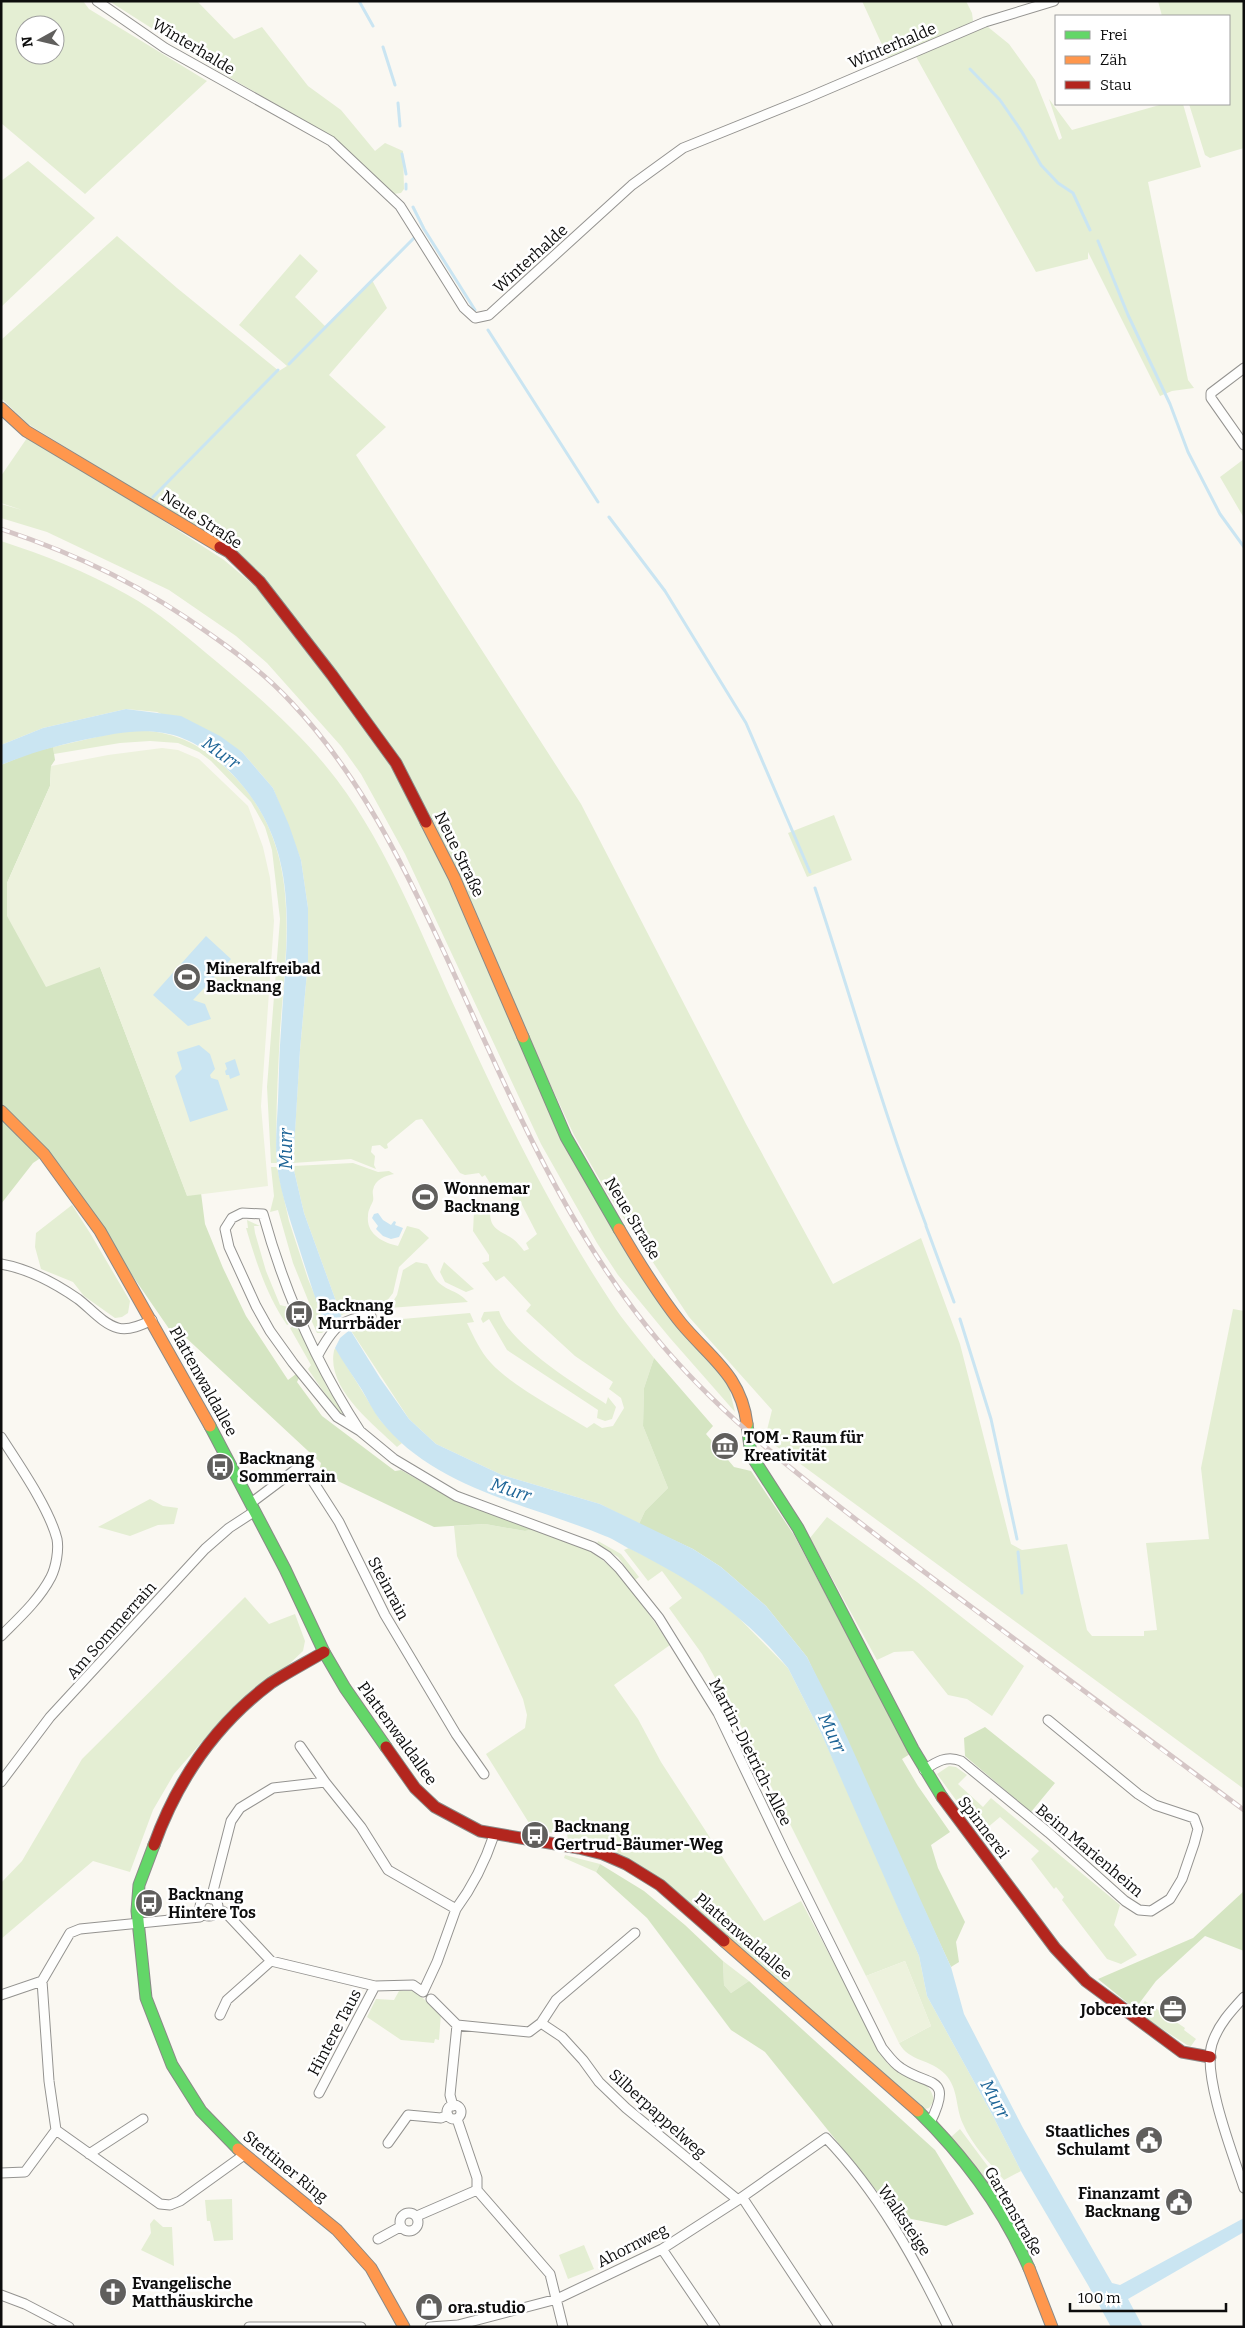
<svg xmlns="http://www.w3.org/2000/svg" width="1245" height="2328" font-family="Bitter,serif">
  <style>
    .green { fill: #e4eed3; fill-rule: evenodd }
    .forest { fill: #d5e5c2 }
    .pitch { fill: #edf2dd }
    .water { fill: #cae5f2 }
    .pier { fill: #faf8f2 }
    .lines { fill: none; stroke-linecap: round; stroke-linejoin: round }
    .stream { stroke: #cae5f2; stroke-width: 3 }
    .street-casing { stroke: #949390; stroke-width: 11 }
    .fast-casing { stroke: #8a8987; stroke-width: 13 }
    .slow-casing { stroke: #8a8987; stroke-width: 13 }
    .jam-casing { stroke: #8a8987; stroke-width: 13 }
    .street { stroke: #fefefd; stroke-width: 9 }
    .fast { stroke: #63d668; stroke-width: 11 }
    .slow { stroke: #ff974d; stroke-width: 11 }
    .jam { stroke: #b3261e; stroke-width: 11 }
    .rail-casing { stroke: #d5c6c6; stroke-width: 5 }
    .rail { stroke: #fff; stroke-width: 3; stroke-dasharray: 9; stroke-linecap: butt }
    .labels { text-anchor: middle; stroke-width: 5; stroke-linejoin: round; paint-order: stroke }
    .street-label { font-size: 16px; fill: #0d0d0d; stroke: #fff }
    .poi-label { font-size: 16px; font-weight: bold; fill: #0d0d0d; stroke: #fff; text-anchor: start }
    .water-label { font-size: 18px; font-style: italic; fill: #1e6597; stroke: #fff }
  </style>
  <rect width="100%" height="100%" fill="#faf8f2"/>
  <path class="green" d="M1,1H83L89,9L207,81L85,194L1,123ZM25,25H55V55H25Z
    M109,1H197L234,39L262,27L308,86L341,110L375,151L385,143L403,151L404,189L401,193L393,194L327,134L217,70Z
    M862,1H966L972,13L973,21L918,50L985,27H988L1009,44L1035,80L1059,140L1062,138L1049,99L1072,130L1163,104H1183L1201,167L1148,182L1188,380L1194,388L1172,391L1160,396L1088,252V259L1036,272L914,53L889,60Z
    M1158,1H1244V148L1210,158L1205,155L1189,104H1229V16H1162Z
    M28,161L95,218L1,307V181Z
    M117,236L177,288L279,371L287,366L239,325L300,254L318,271L295,297L326,327L372,280L387,308L329,375L386,427L356,455L581,804L746,1124L833,1284L921,1238L960,1344L1011,1544L1022,1550L1067,1544L1087,1630L1092,1636H1144V1631L1157,1630L1146,1543L1209,1539L1201,1468L1233,1309L1244,1311V1789L765,1438L772,1410L689,1317L608,1194L574,1135L399,760L230,548L28,424L1,398V340Z
    M27,438L148,511L224,560L256,587L392,763L452,882L562,1139L729,1387L735,1412L670,1338L618,1275L597,1243L541,1144L405,854L361,774L341,746L267,663L236,636L169,590L47,532L1,518V504L22,510L1,503V476Z
    M1244,459V518L1220,477Z
    M1,541C44,555 87,572 126,594C159,612 188,638 217,662C260,698 303,735 337,780C391,852 425,944 463,1025C507,1121 553,1214 611,1302C624,1322 640,1340 654,1358L644,1388L643,1426L668,1488L645,1511L639,1524L600,1504L502,1475L436,1444L409,1419L350,1329L363,1324L391,1322V1320L470,1313L474,1322L467,1323C474,1337 480,1351 491,1363C512,1386 559,1410 587,1428L594,1423L602,1428L613,1426L624,1408L621,1398L609,1389L613,1382L575,1356L526,1311L531,1305L504,1276L496,1281L482,1263L489,1261V1255L473,1231L474,1212H490C490,1230 500,1230 513,1239C517,1242 521,1247 524,1251L529,1249L526,1243L537,1234L520,1201L514,1202L508,1189L496,1193L485,1175L482,1177L479,1173L465,1175L460,1173L422,1119L416,1120L387,1144L388,1148L385,1149L380,1145L372,1146L371,1152L375,1156L374,1165L376,1169L351,1159L293,1163L300,1050L308,961V908L301,860L273,788L242,752L157,712L126,709L43,728L1,745Z
    M127,730C170,730 195,740 226,768C304,841 287,936 280,1031C278,1074 275,1119 277,1163H271L267,1087L280,919L272,850L265,827L251,802L211,761L199,752L178,743L150,741L120,743L54,754L53,747Z
    M834,815L852,860L807,877L788,833Z
    M353,1163L378,1172L389,1171L394,1174C385,1176 375,1179 373,1190C372,1193 374,1197 373,1201C371,1206 368,1210 368,1216C366,1234 383,1243 398,1246L407,1226L419,1229L429,1238L399,1267L393,1293L383,1306L341,1315L304,1213L293,1166Z
    M271,1167H277L289,1221L308,1279L328,1327L322,1333H317L309,1315L311,1313L308,1306L310,1305L293,1263L278,1210L270,1212L274,1196Z
    M72,1205L90,1233L130,1301L128,1313L122,1317L115,1318L84,1296L73,1282L41,1269L35,1247L36,1233Z
    M247,1220L260,1226H254L255,1233L266,1271L280,1305L288,1307L295,1321L287,1325C267,1296 256,1262 246,1228H248Z
    M416,1262L427,1264C431,1270 433,1277 438,1282C449,1292 457,1290 468,1302L389,1308L397,1295L403,1270Z
    M444,1262L474,1289L466,1292L445,1282L440,1272Z
    M499,1311C508,1343 578,1386 606,1404L608,1397L616,1407L612,1419L605,1421L597,1418L598,1410L507,1350L489,1319L483,1323L481,1319L484,1312Z
    M297,1324L327,1387L342,1410V1414L338,1413L308,1369L311,1365L290,1328Z
    M335,1347L380,1420L402,1443L397,1447C372,1423 323,1386 335,1347Z
    M150,1499L163,1506L178,1508L174,1524L158,1525L130,1536L98,1527Z
    M827,1517L917,1582L1024,1666L992,1716L967,1699L948,1695L913,1651L894,1652L877,1660L810,1538Z
    M485,1524L525,1531L535,1529C553,1537 577,1542 593,1553C622,1571 651,1617 670,1645L614,1685L638,1719L661,1762L764,1921L801,1901L887,2063C903,2078 931,2076 934,2101L929,2108L925,2109L663,1881L568,1840L567,1834L534,1831L486,1754L525,1728L527,1715L523,1699L457,1556L454,1526Z
    M598,1541L621,1554L639,1577L635,1580L618,1557L597,1544Z
    M629,1548L668,1567L702,1589L734,1613L788,1668L821,1733L857,1812L919,1956L927,1996L994,2118L1021,2171L1004,2180C989,2162 972,2145 963,2124C955,2107 959,2089 945,2074C931,2059 909,2062 899,2043L931,2026L905,1961L866,1976L733,1710L702,1654L669,1608L682,1598L662,1571L648,1581L624,1550Z
    M245,1597L269,1624L295,1614L305,1641L303,1651L284,1669L254,1688L227,1713L174,1774L153,1810L130,1872L93,1861L1,1939V1883L22,1861L82,1759Z
    M949,1766L956,1767L967,1775L958,1784L983,1807L991,1798L1120,1905L1114,1925L1137,1955L1121,1964L1107,1959L1062,1900L1064,1897L1056,1887L1054,1889L1031,1859L1039,1851L1000,1817L987,1828L972,1822L937,1774Z
    M565,1855L600,1864L596,1872L564,1858Z
    M723,1961L749,1981L731,1993L724,1985Z
    M399,1991H414L441,2013L439,2040L435,2039L434,2043L401,2040L367,2017L376,1999L394,2000Z
    M1145,2001L1185,2028L1184,2030L1196,2039L1191,2046L1187,2045L1136,2012Z
    M960,2129L1004,2188H989L951,2137Z
    M232,2199L233,2240L214,2241L210,2221H207L205,2200Z
    M154,2219L163,2227H172L174,2266L141,2250L151,2233L150,2224Z
    M584,2245L594,2269L568,2279L559,2255Z"/>
  <path class="forest" d="M53,747L55,760L51,766L50,786L7,883L100,967L187,1195L201,1193L205,1224L223,1268L246,1316L288,1380L296,1374L299,1378L297,1382L322,1416L395,1471L401,1470L436,1490L535,1529L525,1531L485,1524L434,1527L319,1472L321,1463L182,1334L174,1336L48,1153L33,1163L1,1204V765L32,752Z
    M654,1358L713,1426L706,1434L734,1467L751,1471L794,1535L910,1754L902,1759L918,1786L950,1832L931,1845L938,1868L965,1922L956,1942L959,1962L951,1967L807,1657L766,1606L721,1567L693,1549L639,1524L645,1511L668,1488L643,1426L644,1388Z
    M985,1727L1055,1783L1031,1812L965,1756L964,1738Z
    M600,1864L644,1891L685,1925L723,1961L724,1985L731,1993L749,1981L935,2150L974,2214L946,2226L897,2216L765,2052L731,2030L647,1918L596,1872Z
    M1244,1891V1951L1205,1936L1156,1981L1135,2009L1098,1979L1193,1938Z"/>
  <path class="pitch" d="M162,748L178,750L199,759L248,806L263,847L270,878L274,921L261,1106L268,1186L187,1196L100,967L46,987L7,916V883L50,786L51,766L108,755Z
    M905,1961L931,2026L899,2043L866,1976Z"/>
  <path class="water" d="M126,709L181,716L220,736L242,752L273,788L289,825L301,860L308,908V961L300,1050L293,1166L304,1213L341,1315L380,1378L409,1419L436,1444L502,1475L600,1504L693,1549L721,1567L766,1606L807,1657L840,1722L951,1967L964,2014L1023,2128L1112,2283L1120,2285L1244,2218V2232L1128,2299L1143,2327H1111L1088,2285L1021,2171L994,2118L927,1996L919,1956L821,1733L788,1668C744,1614 692,1580 630,1549C622,1545 614,1539 605,1536C529,1504 434,1489 380,1420C373,1411 368,1400 362,1390C353,1376 343,1362 335,1348C321,1318 311,1285 301,1254C292,1225 281,1196 277,1165C275,1144 277,1122 278,1101C279,1077 279,1053 281,1030C287,929 305,841 222,764C177,722 138,728 83,740C54,746 28,754 1,765V745L43,728Z
    M206,936L231,959L193,1000L205,1004L211,1019L188,1026L153,995Z
    M199,1045L210,1054L215,1069L210,1075L211,1078L218,1080L228,1110L190,1122L175,1076L182,1069L177,1052Z
    M235,1059L240,1075L230,1079L229,1075H226L225,1071L227,1069L225,1063Z
    M378,1213L383,1220L391,1225L394,1221L396,1222L395,1225L403,1228L399,1237L391,1239L383,1236L376,1229L378,1226L372,1218L374,1214Z"/>
  <path class="pier" d="M344,1314L352,1328L340,1338L334,1350L326,1329Z"/>
  <g class="lines">
    <path class="stream" d="M359,1L373,26
      M383,47L395,85
      M970,69L1000,100L1022,132L1041,165L1058,183L1073,193L1090,230
      M398,103L400,126
      M402,154L406,174
      M406,184V189
      M413,207L424,229L475,310
      M1098,241L1128,315L1170,404L1188,452L1220,514L1244,547
      M488,330L598,502
      M289,364L415,237
      M153,497L278,370
      M609,517L665,591L746,723L810,872
      M815,888C852,1000 884,1115 926,1225
      M926,1226L954,1302
      M960,1319L991,1419L1017,1539
      M1018,1552L1022,1593"/>
    <g class="street-casing">
      <path id="street" d="M97,1L165,48L331,141L400,206L464,308L475,318L489,315L632,185L683,148L807,98L985,22L1054,1
        M1244,368L1211,393V398L1244,445
        M1,1264C29,1269 55,1283 78,1299C90,1308 103,1324 118,1328C129,1331 142,1325 152,1320
        M318,1355C332,1329 340,1318 371,1316
        M360,1431C317,1365 284,1290 263,1214L242,1213L232,1218L225,1229L229,1247L256,1306L270,1331L293,1363L337,1417L360,1431L394,1459L456,1496L593,1547L607,1556L619,1568L659,1618L718,1713L785,1853L882,2048C888,2055 893,2063 901,2068C929,2087 954,2075 930,2123
        M1,1437C19,1465 49,1508 57,1539C59,1550 56,1567 51,1577C39,1600 19,1618 1,1636
        M251,1503L295,1470L305,1469L339,1522L385,1615L456,1734L484,1774
        M300,1746L325,1782
        M924,1770C936,1762 946,1755 961,1761L1049,1833L1125,1901L1139,1910L1151,1911L1170,1899L1182,1879L1194,1844L1198,1829L1194,1818L1155,1805L1138,1794L1048,1720
        M1,1782L50,1717L205,1549L229,1528L255,1511
        M200 1907a9 9 0 1 1 18 0a9 9 0 1 1-18 0Z
        M211,1899L231,1821L240,1808L273,1788L325,1782L361,1827L388,1870L456,1909C473,1886 485,1862 494,1835
        M218,1909L226,1913L271,1961L375,1986L413,1985L423,1992L437,1962L456,1909
        M42,1981L49,2081L56,2130
        M1,1995L42,1981L70,1933L80,1929L200,1917L203,1913
        M1244,1997C1231,2011 1218,2025 1212,2044C1202,2075 1233,2155 1244,2188
        M431,1999L457,2025
        M220,2015L227,2000L271,1961
        M541,2023L562,2037L583,2060L599,2082L626,2108L738,2200
        M319,2093L375,1986
        M447 2112a7 7 0 1 1 14 0a7 7 0 1 1-14 0Z
        M453,2106L450,2095L457,2025L529,2032L541,2023L556,2000L635,1933
        M457,2119L477,2178V2190L550,2274L563,2327
        M388,2143L408,2115L441,2118L448,2115
        M89,2154L143,2119
        M1,2173L25,2172L56,2130L160,2204L170,2205L180,2201L244,2155
        M742,2197L828,2327
        M400 2222a9 9 0 1 1 18 0a9 9 0 1 1-18 0Z
        M417,2216L477,2190
        M378,2239L400,2227
        M662,2249L715,2327
        M1,2295L25,2304L69,2327
        M249,2327H361
        M430,2327L458,2325L557,2299L662,2249L738,2200L826,2138C878,2192 915,2259 948,2327"/>
    </g>
    <g class="fast-casing">
      <path id="fast" d="M523,1037L566,1137L619,1229
        M747,1424L751,1455L798,1528L913,1749L942,1797
        M210,1426L285,1569L324,1652L345,1688L386,1747
        M154,1845L139,1885L137,1911L146,1998L172,2065L201,2111L238,2149
        M918,2111C964,2156 1003,2208 1029,2268"/>
    </g>
    <g class="slow-casing">
      <path id="slow" d="M1,408L26,431L220,547
        M426,822L454,877L523,1037
        M1,1111L44,1154L100,1231L210,1426
        M619,1229C636,1258 660,1297 681,1323C710,1358 741,1375 747,1424
        M724,1941L918,2111
        M238,2149L337,2230L371,2268L404,2327
        M1029,2268L1052,2327"/>
    </g>
    <g class="jam-casing">
      <path id="jam" d="M220,547L229,552L260,582L332,675L396,763L426,822
        M386,1747L415,1788L435,1807L480,1831L579,1848L603,1854L626,1864L660,1885L724,1941
        M942,1797L1055,1948L1086,1981L1182,2052L1210,2057
        M154,1845C177,1781 216,1724 271,1683C288,1672 307,1662 324,1652"/>
    </g>
    <use href="#street" class="street"/>
    <use href="#fast" class="fast"/>
    <use href="#slow" class="slow"/>
    <use href="#jam" class="jam"/>
    <g class="rail-casing">
      <path id="rail" d="M1,529C82,556 145,587 214,637C241,656 268,677 291,702C359,774 403,864 444,952C507,1088 564,1230 662,1345C736,1432 830,1499 919,1568C1027,1649 1135,1730 1244,1810"/>
    </g>
    <use href="#rail" class="rail"/>
  </g>
  <defs>
    <g id="stadium-disc" transform="scale(1.4375)"><circle r="9.5" fill="#605f5d" stroke="#fff"/><path d="M0-5a6.5 5 0 1 0 0 10a6.5 5 0 1 0 0-10ZM-3.5-1.8h7v3.6h-7Z" fill="#fff"/></g>
    <g id="bus-disc" transform="scale(1.4375)"><circle r="9.5" fill="#605f5d" stroke="#fff"/><path d="M-5-6H5V4H4V6H2V4H-2V6H-4V4H-5ZM-3.5-4V0h7V-4ZM-3.5 1.2v1.5H-2V1.2ZM2 1.2v1.5H3.5V1.2Z" fill="#fff"/></g>
    <g id="museum-disc" transform="scale(1.4375)"><circle r="9.5" fill="#605f5d" stroke="#fff"/><path d="M0-6L6-3V-2H-6V-3ZM-5-1h2V3h-2ZM-1-1h2V3h-2ZM3-1h2V3H3ZM-6 4H6V6H-6Z" fill="#fff"/></g>
    <g id="office-disc" transform="scale(1.4375)"><circle r="9.5" fill="#605f5d" stroke="#fff"/><path d="M-6-3h4V-5.5h4V-3h4V5H-6ZM-1-4.5V-3h2v-1.5ZM-6 0V1H6V0Z" fill="#fff"/></g>
    <g id="civic-disc" transform="scale(1.4375)"><circle r="9.5" fill="#605f5d" stroke="#fff"/><path d="M-.6-6.5H3V-4.5H.6V-3L4-1V1h2V6H-6V1h2V-1L-.6-3ZM-1.2 2.5V6h2.4V2.5Z" fill="#fff"/></g>
    <g id="church-disc" transform="scale(1.4375)"><circle r="9.5" fill="#605f5d" stroke="#fff"/><path d="M-1.2-6h2.4v3.5h3.3v2.4h-3.3V6h-2.4V-.1h-3.3v-2.4h3.3Z" fill="#fff"/></g>
    <g id="shop-disc" transform="scale(1.4375)"><circle r="9.5" fill="#605f5d" stroke="#fff"/><path d="M-5-2.5h2.3a2.7 3.5 0 0 1 5.4 0H5L5.5 6h-11ZM-1.5-2.5h3a1.5 2.3 0 0 0-3 0Z" fill="#fff"/></g>
  </defs>
  <g fill-rule="evenodd">
    <use href="#stadium-disc" x="187" y="977"/>
    <use href="#stadium-disc" x="425" y="1197"/>
    <use href="#bus-disc" x="299" y="1314"/>
    <use href="#museum-disc" x="725" y="1446"/>
    <use href="#bus-disc" x="220" y="1467"/>
    <use href="#bus-disc" x="535" y="1835"/>
    <use href="#bus-disc" x="149" y="1903"/>
    <use href="#office-disc" x="1173" y="2009"/>
    <use href="#civic-disc" x="1149" y="2140"/>
    <use href="#civic-disc" x="1179" y="2202"/>
    <use href="#church-disc" x="113" y="2292"/>
    <use href="#shop-disc" x="429" y="2307"/>
  </g>
  <g class="labels">
    <g class="street-label">
      <text transform="translate(892 45) rotate(-23)" y="6">Winterhalde</text>
      <text transform="translate(194 46) rotate(31)" y="6">Winterhalde</text>
      <text transform="translate(530 258) rotate(-42)" y="6">Winterhalde</text>
      <text transform="translate(202 519) rotate(33)" y="6">Neue Straße</text>
      <text transform="translate(460 854) rotate(64)" y="6">Neue Straße</text>
      <text transform="translate(633 1218) rotate(59)" y="6">Neue Straße</text>
      <text transform="translate(204 1381) rotate(61)" y="6">Plattenwaldallee</text>
      <text transform="translate(389 1588) rotate(62)" y="6">Steinrain</text>
      <text transform="translate(111 1630) rotate(-48)" y="6">Am Sommerrain</text>
      <text transform="translate(398 1733) rotate(54)" y="6">Plattenwaldallee</text>
      <text transform="translate(751 1752) rotate(63)" y="6">Martin-Dietrich-Allee</text>
      <text transform="translate(984 1827) rotate(53)" y="6">Spinnerei</text>
      <text transform="translate(1090 1850) rotate(40)" y="6">Beim Marienheim</text>
      <text transform="translate(744 1936) rotate(41)" y="6">Plattenwaldallee</text>
      <text transform="translate(334 2032) rotate(-62)" y="6">Hintere Taus</text>
      <text transform="translate(658 2113) rotate(42)" y="6">Silberpappelweg</text>
      <text transform="translate(286 2166) rotate(39)" y="6">Stettiner Ring</text>
      <text transform="translate(1014 2211) rotate(60)" y="6">Gartenstraße</text>
      <text transform="translate(905 2220) rotate(56)" y="6">Walksteige</text>
      <text transform="translate(632 2245) rotate(-27)" y="6">Ahornweg</text>
    </g>
    <g class="poi-label">
      <text x="206" y="974">Mineralfreibad<tspan x="206" dy="18">Backnang</tspan></text>
      <text x="444" y="1194">Wonnemar<tspan x="444" dy="18">Backnang</tspan></text>
      <text x="318" y="1311">Backnang<tspan x="318" dy="18">Murrbäder</tspan></text>
      <text x="744" y="1443">TOM - Raum für<tspan x="744" dy="18">Kreativität</tspan></text>
      <text x="239" y="1464">Backnang<tspan x="239" dy="18">Sommerrain</tspan></text>
      <text x="554" y="1832">Backnang<tspan x="554" dy="18">Gertrud-Bäumer-Weg</tspan></text>
      <text x="168" y="1900">Backnang<tspan x="168" dy="18">Hintere Tos</tspan></text>
      <text x="1154" y="2015" text-anchor="end">Jobcenter</text>
      <text x="1130" y="2137" text-anchor="end">Staatliches<tspan x="1130" dy="18">Schulamt</tspan></text>
      <text x="1160" y="2199" text-anchor="end">Finanzamt<tspan x="1160" dy="18">Backnang</tspan></text>
      <text x="132" y="2289">Evangelische<tspan x="132" dy="18">Matthäuskirche</tspan></text>
      <text x="448" y="2313">ora.studio</text>
    </g>
    <g class="water-label">
      <text transform="translate(221 753) rotate(36)" y="6">Murr</text>
      <text transform="translate(286 1149) rotate(-90)" y="6">Murr</text>
      <text transform="translate(511 1490) rotate(18)" y="6">Murr</text>
      <text transform="translate(832 1733) rotate(65)" y="6">Murr</text>
      <text transform="translate(995 2099) rotate(62)" y="6">Murr</text>
    </g>
  </g>
  <rect width="1245" height="2328" fill="none" stroke="#0d0d0d" stroke-width="5"/>
  <rect x="1055" y="15" width="175" height="90" fill="#ffffff" stroke="#9e9e9e"/>
  <rect x="1065" y="31" width="25" height="8" fill="#63d668" stroke="#9e9e9e"/>
  <text x="1100" y="40" font-size="15" fill="#0d0d0d">Frei</text>
  <rect x="1065" y="56" width="25" height="8" fill="#ff974d" stroke="#9e9e9e"/>
  <text x="1100" y="65" font-size="15" fill="#0d0d0d">Zäh</text>
  <rect x="1065" y="81" width="25" height="8" fill="#b3261e" stroke="#9e9e9e"/>
  <text x="1100" y="90" font-size="15" fill="#0d0d0d">Stau</text>
  <g transform="translate(40 40) rotate(262)"><circle r="24" fill="#ffffff" stroke="#9e9e9e"/>
  <path d="M0-4L9 19L0 12L-9 19Z" fill="#605f5d"/>
  <text y="-8" font-size="14" font-weight="bold" text-anchor="middle" fill="#0d0d0d">N</text>
  </g>
  <path d="M1070 2303v8h156v-8" fill="none" stroke="#0d0d0d" stroke-width="2.5"/>
  <text x="1078" y="2303" font-size="15" fill="#0d0d0d" stroke="#ffffff" stroke-width="4" paint-order="stroke">100 m</text>
</svg>
